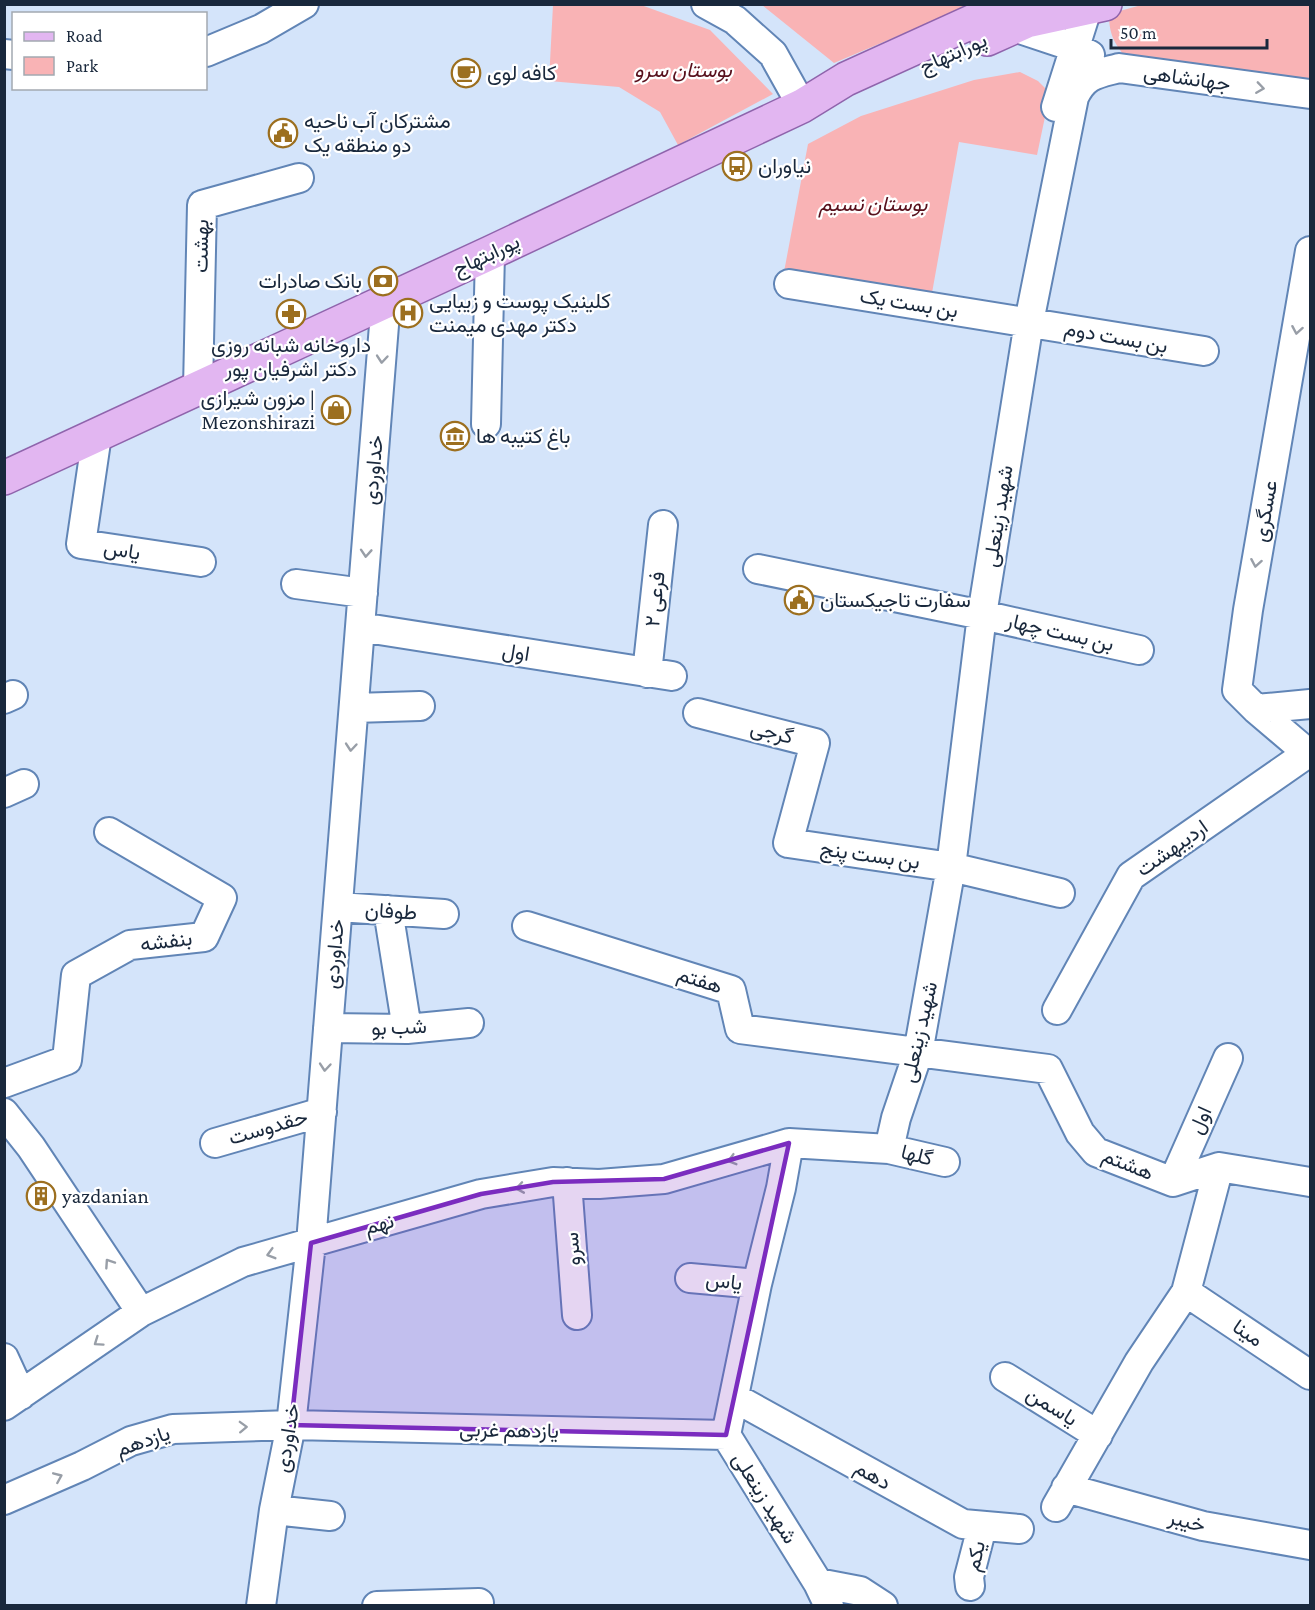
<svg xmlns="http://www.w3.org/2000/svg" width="1315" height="1610" font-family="'Crimson Pro',Vazirmatn,serif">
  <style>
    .green { fill: #f9b3b5 }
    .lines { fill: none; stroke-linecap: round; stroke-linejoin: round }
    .minor-casing { stroke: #6185b6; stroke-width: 32 }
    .major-casing { stroke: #8f64ac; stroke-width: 36 }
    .minor { stroke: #fff; stroke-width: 28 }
    .major { stroke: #e2b6f1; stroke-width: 33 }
    .oneway { stroke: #989ea7 }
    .marked { fill: #7b2cbf; fill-opacity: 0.2; stroke: #7b2cbf; stroke-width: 4.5; stroke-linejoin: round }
    .labels { text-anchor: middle; stroke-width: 4.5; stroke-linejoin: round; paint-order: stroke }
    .street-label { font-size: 21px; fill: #19283c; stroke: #fff }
    .park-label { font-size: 21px; font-style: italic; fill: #58101c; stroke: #fff }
    .poi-label { font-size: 21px; fill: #19283c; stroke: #fff; text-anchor: start }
  </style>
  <rect width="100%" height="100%" fill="#d4e4fa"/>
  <path class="green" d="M1145,4L1310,5V84L1127,59C1114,43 1109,34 1109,14Z
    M553,5H641L710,30L773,94L678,145L660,112L619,87L549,81Z
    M762,5H971L834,63Z
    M1020,72L1038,81L1050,93L1037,155L959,142L932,293L784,272L808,144L861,116L974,80Z"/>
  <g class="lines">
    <g class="minor-casing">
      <path id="minor" d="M706,4L735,20L773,54L802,106
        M1014,27L1074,47L1090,55
        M206,52L261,29L304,4
        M4,54L14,55
        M1056,107L1087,9
        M1310,251L1248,610L1237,690L1256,709L1310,755
        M789,284L1204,351
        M198,388L202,205L299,178
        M486,424L490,253
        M97,435L81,544L201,562
        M758,569L982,615L1139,650
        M296,584L363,593
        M360,627L672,676
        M647,673L663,525
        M4,699L13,695
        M354,708L420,706
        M1256,709L1310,704
        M698,713L815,743L788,843L951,867L1060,893
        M4,793L24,784
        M338,907L444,914
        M388,910L407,1029
        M527,926L731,990L740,1029L1048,1069L1080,1133L1096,1152L1173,1182L1219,1167L1310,1182
        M1057,1010L1131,876L1308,753
        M328,1028L407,1029L469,1023
        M4,1083L67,1060L76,975L130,945L204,937L222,898L109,832
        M4,1113L31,1147L141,1312
        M215,1143L322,1112
        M889,1149L945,1162
        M567,1182L577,1315
        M1173,1182L1228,1058
        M690,1278L757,1284
        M1186,1292L1310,1375
        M4,1358L21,1395
        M1005,1377L1098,1435
        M735,1398L963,1524L1019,1529
        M4,1406L141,1312L243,1262L481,1194L553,1182L599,1184L664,1179L789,1143
        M1066,1488L1203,1526L1310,1545
        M4,1500L82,1466L131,1441L173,1429L291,1425L726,1435
        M1056,1507L1139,1362L1186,1292L1219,1167
        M274,1510L330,1516
        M818,1583L860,1591L883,1606
        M970,1586L969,1577L982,1527
        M261,1606L274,1510L291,1425L311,1243L386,300
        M377,1606L479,1603
        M829,1606L818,1583L726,1435L757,1284L781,1188L789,1143L889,1149L896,1118L918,1053L951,867L982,615L1029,322L1074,97C1085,74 1097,74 1119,68L1310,94"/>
    </g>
    <g class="major-casing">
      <path id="major" d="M987,39L1027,21L1105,4
        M4,478L490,253L802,106L846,79L1011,4"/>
    </g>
    <use href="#minor" class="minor"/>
    <use href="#major" class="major"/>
  </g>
  <defs><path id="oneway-chevron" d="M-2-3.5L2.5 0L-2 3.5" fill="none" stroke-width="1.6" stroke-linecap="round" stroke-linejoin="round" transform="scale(1.5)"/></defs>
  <g class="oneway">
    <use href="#oneway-chevron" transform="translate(1260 88) rotate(8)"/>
    <use href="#oneway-chevron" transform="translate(1297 330) rotate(100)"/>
    <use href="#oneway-chevron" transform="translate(382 359) rotate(95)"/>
    <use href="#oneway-chevron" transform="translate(366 553) rotate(94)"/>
    <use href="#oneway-chevron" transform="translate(1256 563) rotate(100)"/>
    <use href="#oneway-chevron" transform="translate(351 747) rotate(95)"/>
    <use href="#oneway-chevron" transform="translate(325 1067) rotate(95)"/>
    <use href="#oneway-chevron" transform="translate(732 1160) rotate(164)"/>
    <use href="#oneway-chevron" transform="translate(520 1188) rotate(170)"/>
    <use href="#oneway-chevron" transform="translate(271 1254) rotate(164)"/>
    <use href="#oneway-chevron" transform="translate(109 1263) rotate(-124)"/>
    <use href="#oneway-chevron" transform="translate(98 1342) rotate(145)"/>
    <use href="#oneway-chevron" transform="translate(243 1427) rotate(-2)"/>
    <use href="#oneway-chevron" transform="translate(58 1477) rotate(-23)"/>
  </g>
  <path class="marked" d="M789,1143L726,1435L291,1425L311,1243L481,1194L553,1182L664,1179Z"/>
  <defs>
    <g id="cafe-ring" transform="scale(1.5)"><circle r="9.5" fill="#fff" stroke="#9c6f1f" stroke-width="1.5"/><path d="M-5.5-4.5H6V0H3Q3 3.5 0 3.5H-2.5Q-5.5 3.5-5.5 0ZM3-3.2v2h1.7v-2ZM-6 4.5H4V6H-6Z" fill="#9c6f1f"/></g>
    <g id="civic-ring" transform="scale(1.5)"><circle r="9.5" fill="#fff" stroke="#9c6f1f" stroke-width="1.5"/><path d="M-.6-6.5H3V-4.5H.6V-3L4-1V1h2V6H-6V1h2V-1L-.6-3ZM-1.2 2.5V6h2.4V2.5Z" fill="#9c6f1f"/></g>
    <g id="bus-ring" transform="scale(1.5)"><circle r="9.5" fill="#fff" stroke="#9c6f1f" stroke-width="1.5"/><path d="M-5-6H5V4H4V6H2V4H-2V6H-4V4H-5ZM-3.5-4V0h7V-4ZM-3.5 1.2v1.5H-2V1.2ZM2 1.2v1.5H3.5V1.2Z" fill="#9c6f1f"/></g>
    <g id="bank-ring" transform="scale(1.5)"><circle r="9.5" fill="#fff" stroke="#9c6f1f" stroke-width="1.5"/><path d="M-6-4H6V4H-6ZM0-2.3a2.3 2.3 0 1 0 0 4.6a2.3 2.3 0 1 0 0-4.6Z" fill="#9c6f1f"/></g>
    <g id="hospital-ring" transform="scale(1.5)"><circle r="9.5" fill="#fff" stroke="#9c6f1f" stroke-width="1.5"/><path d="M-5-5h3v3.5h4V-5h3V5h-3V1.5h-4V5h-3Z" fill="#9c6f1f"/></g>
    <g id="pharmacy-ring" transform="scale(1.5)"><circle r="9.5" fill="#fff" stroke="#9c6f1f" stroke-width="1.5"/><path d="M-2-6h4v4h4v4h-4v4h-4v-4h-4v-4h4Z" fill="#9c6f1f"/></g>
    <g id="shop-ring" transform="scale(1.5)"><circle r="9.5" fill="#fff" stroke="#9c6f1f" stroke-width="1.5"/><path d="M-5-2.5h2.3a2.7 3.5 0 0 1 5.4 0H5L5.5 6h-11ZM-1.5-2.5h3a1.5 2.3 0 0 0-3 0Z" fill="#9c6f1f"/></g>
    <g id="museum-ring" transform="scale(1.5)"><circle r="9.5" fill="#fff" stroke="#9c6f1f" stroke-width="1.5"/><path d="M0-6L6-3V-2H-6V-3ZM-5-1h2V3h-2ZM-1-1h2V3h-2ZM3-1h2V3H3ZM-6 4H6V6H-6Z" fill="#9c6f1f"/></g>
    <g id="building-ring" transform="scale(1.5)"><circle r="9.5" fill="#fff" stroke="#9c6f1f" stroke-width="1.5"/><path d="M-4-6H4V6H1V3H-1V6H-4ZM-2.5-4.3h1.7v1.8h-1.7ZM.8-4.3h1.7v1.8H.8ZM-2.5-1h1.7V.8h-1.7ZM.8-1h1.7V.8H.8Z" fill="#9c6f1f"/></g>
  </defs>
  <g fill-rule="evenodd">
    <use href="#cafe-ring" x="466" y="73"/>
    <use href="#civic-ring" x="283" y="133"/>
    <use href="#bus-ring" x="737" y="166"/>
    <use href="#bank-ring" x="383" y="281"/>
    <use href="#hospital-ring" x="408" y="313"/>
    <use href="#pharmacy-ring" x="291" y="314"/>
    <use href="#shop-ring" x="336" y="410"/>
    <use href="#museum-ring" x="455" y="436"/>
    <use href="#civic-ring" x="799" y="600"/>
    <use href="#building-ring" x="41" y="1196"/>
  </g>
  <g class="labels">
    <g class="street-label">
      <text transform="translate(953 53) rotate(-24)" y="7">پورابتهاج</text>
      <text transform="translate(1187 78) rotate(8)" y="7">جهانشاهی</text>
      <text transform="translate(201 246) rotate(-89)" y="7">بهشت</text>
      <text transform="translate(486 255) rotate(-25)" y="7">پورابتهاج</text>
      <text transform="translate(909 303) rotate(9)" y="7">بن بست یک</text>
      <text transform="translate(1116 337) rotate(10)" y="7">بن بست دوم</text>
      <text transform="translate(373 470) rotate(-85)" y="7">خداوردی</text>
      <text transform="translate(1265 511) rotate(-80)" y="7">عسگری</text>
      <text transform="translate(998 516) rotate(-81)" y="7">شهید زینعلی</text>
      <text transform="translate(122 550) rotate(9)" y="7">یاس</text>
      <text transform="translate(655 599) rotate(-84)" y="7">فرعی ۲</text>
      <text transform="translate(1060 632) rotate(13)" y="7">بن بست چهار</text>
      <text transform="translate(516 652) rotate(9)" y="7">اول</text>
      <text transform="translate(772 732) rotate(14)" y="7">گرجی</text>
      <text transform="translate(1172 848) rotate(-35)" y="7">اردیبهشت</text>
      <text transform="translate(870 855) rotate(8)" y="7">بن بست پنج</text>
      <text transform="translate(391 911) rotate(4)" y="7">طوفان</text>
      <text transform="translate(166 941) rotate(-7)" y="7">بنفشه</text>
      <text transform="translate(334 954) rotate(-85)" y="7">خداوردی</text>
      <text transform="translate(700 980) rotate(18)" y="7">هفتم</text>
      <text transform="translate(399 1027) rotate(-2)" y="7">شب بو</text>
      <text transform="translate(919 1032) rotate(-77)" y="7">شهید زینعلی</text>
      <text transform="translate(1200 1120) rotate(-66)" y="7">اول</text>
      <text transform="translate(268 1127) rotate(-16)" y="7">حقدوست</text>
      <text transform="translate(917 1155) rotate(14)" y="7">گلها</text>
      <text transform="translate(1128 1164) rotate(22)" y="7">هشتم</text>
      <text transform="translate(379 1224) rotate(-16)" y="7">نهم</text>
      <text transform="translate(572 1249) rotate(-94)" y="7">سرو</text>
      <text transform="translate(724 1281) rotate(6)" y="7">یاس</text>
      <text transform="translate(1248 1333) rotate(34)" y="7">مینا</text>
      <text transform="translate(1052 1406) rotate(32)" y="7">یاسمن</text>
      <text transform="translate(509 1430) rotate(1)" y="7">یازدهم غربی</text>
      <text transform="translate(287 1438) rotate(-81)" y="7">خداوردی</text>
      <text transform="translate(143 1441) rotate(-19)" y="7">یازدهم</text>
      <text transform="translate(873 1475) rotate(30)" y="7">دهم</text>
      <text transform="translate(765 1498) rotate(58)" y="7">شهید زینعلی</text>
      <text transform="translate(1187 1521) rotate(14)" y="7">خیبر</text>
      <text transform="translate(975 1556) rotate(-77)" y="7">یکم</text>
    </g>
    <g class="park-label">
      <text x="683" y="77">بوستان سرو</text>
      <text x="873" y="211">بوستان نسیم</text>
    </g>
    <g class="poi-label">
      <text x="487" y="80">کافه لوی</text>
      <text x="304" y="128">مشترکان آب ناحیه<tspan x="304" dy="24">دو منطقه یک</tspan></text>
      <text x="758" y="173">نیاوران</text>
      <text x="362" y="288" text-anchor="end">بانک صادرات</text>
      <text x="429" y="308">کلینیک پوست و زیبایی<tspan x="429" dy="24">دکتر مهدی میمنت</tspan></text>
      <text x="291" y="352" text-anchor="middle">داروخانه شبانه روزی<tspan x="291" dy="24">دکتر اشرفیان پور</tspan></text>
      <text x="315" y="405" text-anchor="end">مزون شيرازی |<tspan x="315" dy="24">Mezonshirazi</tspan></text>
      <text x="476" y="443">باغ کتیبه ها</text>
      <text x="820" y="607">سفارت تاجیکستان</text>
      <text x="62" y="1203">yazdanian</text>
    </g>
  </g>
  <rect width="1315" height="1610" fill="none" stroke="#19283c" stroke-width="12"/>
  <rect x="12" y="12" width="195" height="78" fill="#ffffff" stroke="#a3a9b1" stroke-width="1.5"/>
  <rect x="24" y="32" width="30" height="9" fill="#e2b6f1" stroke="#a3a9b1" stroke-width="1.5"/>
  <text x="66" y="42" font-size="18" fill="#19283c">Road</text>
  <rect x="24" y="57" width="30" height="18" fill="#f9b3b5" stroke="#a3a9b1" stroke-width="1.5"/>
  <text x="66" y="72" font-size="18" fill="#19283c">Park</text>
  <path d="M1111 39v9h156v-9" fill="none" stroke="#19283c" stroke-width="3"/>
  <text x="1120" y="39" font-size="18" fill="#19283c" stroke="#ffffff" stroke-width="4.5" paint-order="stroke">50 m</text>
</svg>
